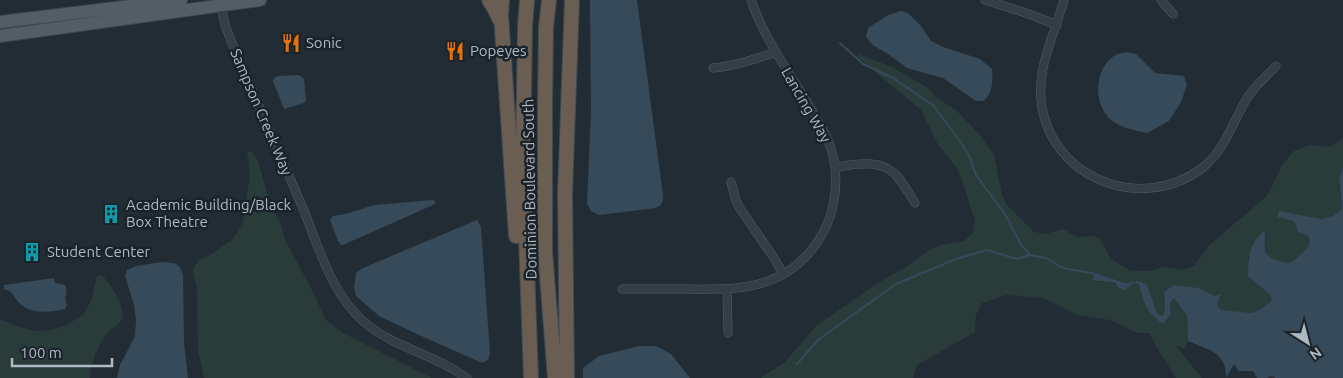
<svg xmlns="http://www.w3.org/2000/svg" width="1343" height="378" font-family="Ubuntu,sans-serif">
  <style>
    .green { fill: #2a3c3a }
    .water { fill: #374a5a }
    .lines { fill: none; stroke-linecap: round; stroke-linejoin: round }
    .stream { stroke: #374a5a; stroke-width: 2 }
    .minor-casing { stroke: #525c63; stroke-width: 9 }
    .primary-casing { stroke: #3e474f; stroke-width: 14 }
    .motorway-casing { stroke: #3f4950; stroke-width: 16 }
    .minor { stroke: #353e45; stroke-width: 8 }
    .primary { stroke: #535d65; stroke-width: 12 }
    .motorway { stroke: #6a5e53; stroke-width: 14 }
    .labels { text-anchor: middle; stroke-width: 5; stroke-linejoin: round; paint-order: stroke }
    .poi-label { font-size: 15px; fill: #afb9c2; stroke: #1b232a; text-anchor: start }
    .street-label { font-size: 15px; fill: #afb9c2; stroke: #1b232a }
  </style>
  <rect width="100%" height="100%" fill="#222c34"/>
  <path class="green" d="M856,53L892,67L928,88L936,97L957,111L980,135L994,155L1002,195L1007,205L1034,232L1046,234L1062,229L1078,237L1095,236L1100,239L1111,259L1131,271H1149L1165,267L1183,270L1194,266L1208,246L1267,196L1282,165L1294,151L1310,145L1329,147L1339,141L1343,137V167L1340,173L1339,185L1342,209L1333,216L1321,219L1279,211L1294,221L1298,232L1308,236C1309,240 1311,244 1308,247C1306,251 1294,261 1290,263C1283,265 1265,256 1264,249C1264,245 1266,240 1266,237L1256,240L1248,258V276L1270,295L1272,301L1257,311L1251,313L1221,310L1217,305L1221,295L1215,296L1198,288L1164,292L1165,310L1162,316L1157,313L1137,281L1125,283L1095,273L1092,280L1115,284L1119,288L1134,283L1139,284C1143,301 1148,314 1163,324L1171,315L1170,303L1173,297L1187,316L1188,341L1184,349L1176,346L1202,378H1176L1156,346L1150,333H1138L1110,320L1078,315L1044,298L1006,295L982,303L976,315L975,332L917,365L913,378H761L785,362L816,326L875,285L906,267L929,250L940,245L964,241L973,233L975,221L962,180L956,167L937,143L921,110L859,58Z
    M247,151L252,152L258,161L270,203L281,225L285,240L311,288L326,320L343,333L432,378H204L198,350L197,290L193,270L198,261L212,254L233,239L243,222L250,176Z
    M102,275C110,284 128,308 121,321C118,325 112,328 109,331C99,342 90,364 90,378H0V319L16,326L36,331L52,330L66,325L83,315L91,301L97,276Z"/>
  <path class="water" d="M590,0H637L663,195C663,202 662,205 656,208L599,215L591,211L587,204L591,113Z
    M901,11L908,13L921,26L931,41L943,47L980,59L992,69C993,81 993,92 984,101H976L943,78L907,68L888,54L874,46L866,37L868,28L888,15Z
    M1126,52L1136,54L1155,73L1184,76L1187,85L1181,102L1169,121L1147,133C1134,130 1118,128 1108,117C1093,100 1095,68 1115,55C1118,54 1123,53 1126,52Z
    M299,75L304,79L306,101L304,103L284,109L273,81L274,78L279,76Z
    M1343,167V378H1276L1272,376L1267,378H1257L1253,371H1239L1234,364L1226,378C1227,352 1208,350 1188,341L1187,316L1174,298L1170,303L1171,314L1163,324C1147,314 1143,301 1139,284L1134,283L1125,290L1119,288L1115,283L1092,280L1095,273L1125,283L1137,281L1147,285L1157,313L1162,316L1165,310L1164,292L1174,285L1198,288L1215,296L1221,294L1217,305L1221,310L1252,313L1257,311L1272,301L1270,295L1248,276C1248,257 1249,244 1264,231C1267,239 1262,250 1267,254C1270,258 1285,264 1289,263C1294,261 1308,249 1309,244C1310,241 1309,239 1308,236L1298,232L1294,221L1277,217L1279,211L1321,219L1333,216L1342,209L1339,178Z
    M433,200L436,202L433,205L343,245H341L338,241L330,220L333,216L346,214L374,205Z
    M477,220L481,227L490,354L488,360L482,363L419,335L379,316L356,296L354,287L356,273L363,268Z
    M162,262C175,263 179,262 183,275L184,342L188,378H117L120,365L135,336L136,320L134,305L125,276L127,270L136,266Z
    M54,278L55,283L65,285C69,293 63,296 67,305L65,309C49,313 26,315 16,299C12,293 11,291 4,289V285Z
    M639,346H656L671,354L690,378H583V368L599,356Z"/>
  <g class="lines">
    <path class="stream" d="M840,43L863,64L893,78L933,105L962,144L970,158L976,175L1005,214L1020,243L1030,255L1046,258L1063,268L1096,274
      M797,364L818,340L896,284L956,259L987,250L1017,259L1030,255"/>
    <g class="minor-casing">
      <path id="minor" d="M985,0L1029,14L1057,25
        M1064,0C1055,32 1038,65 1041,99C1048,177 1139,214 1201,169C1224,152 1232,124 1246,100C1253,87 1266,77 1276,66
        M1161,0L1173,14
        M221,5L225,25L236,53C258,104 280,155 302,206C319,247 330,292 364,322C394,348 436,355 467,378
        M713,68C735,66 755,59 776,52
        M835,167C855,165 878,158 895,174C903,182 909,194 915,203
        M731,182L736,201L741,210L774,258L783,274
        M622,289C644,289 665,289 687,289C737,290 784,290 816,244C823,234 829,222 832,210C838,185 837,159 826,136C803,89 768,50 751,0
        M727,289L728,333"/>
    </g>
    <g class="primary-casing">
      <path id="primary" d="M0,22L181,0
        M0,36L260,0"/>
    </g>
    <g class="motorway-casing">
      <path id="motorway" d="M489,0L495,10L500,20
        M502,0L501,15L516,236
        M527,0L525,26L523,154L531,378
        M549,0L546,28L545,106V251L555,378
        M567,378L565,193L572,0"/>
    </g>
    <use href="#minor" class="minor"/>
    <use href="#primary" class="primary"/>
    <use href="#motorway" class="motorway"/>
  </g>
  <defs>
    <g id="restaurant-bare" transform="scale(1.5)"><path d="M-5-6h1v4h1v-4h1v4h1v-4h1v5L-1.5 .5V6h-2V.5L-5-1ZM5-6V6H3V1.5H1.5Q1.5-4 5-6Z" fill="#e8710a" stroke="#1b232a" stroke-width="2.5" paint-order="stroke"/></g>
    <g id="building-bare" transform="scale(1.5)"><path d="M-4-6H4V6H1V3H-1V6H-4ZM-2.5-4.3h1.7v1.8h-1.7ZM.8-4.3h1.7v1.8H.8ZM-2.5-1h1.7V.8h-1.7ZM.8-1h1.7V.8H.8Z" fill="#0f9aa8" stroke="#1b232a" stroke-width="2.5" paint-order="stroke"/></g>
  </defs>
  <g fill-rule="evenodd">
    <use href="#restaurant-bare" x="291" y="43"/>
    <use href="#restaurant-bare" x="455" y="51"/>
    <use href="#building-bare" x="111" y="214"/>
    <use href="#building-bare" x="32" y="252"/>
  </g>
  <g class="labels">
    <g class="poi-label">
      <text x="306" y="48">Sonic</text>
      <text x="470" y="56">Popeyes</text>
      <text x="126" y="210">Academic Building/Black<tspan x="126" dy="17">Box Theatre</tspan></text>
      <text x="47" y="257">Student Center</text>
    </g>
    <g class="street-label">
      <text transform="translate(806 105) rotate(60)" y="5">Lancing Way</text>
      <text transform="translate(261 112) rotate(67)" y="5">Sampson Creek Way</text>
      <text transform="translate(530 189) rotate(-91)" y="5">Dominion Boulevard South</text>
    </g>
  </g>
  <g transform="translate(1308 343) rotate(144)" stroke="#1b232a" stroke-width="4" paint-order="stroke">
  <path d="M0-4L9 19L0 12L-9 19Z" fill="#afb9c2"/>
  <text y="-8" font-size="14" font-weight="bold" text-anchor="middle" fill="#afb9c2">N</text>
  </g>
  <path d="M12 358v8h100v-8" fill="none" stroke="#afb9c2" stroke-width="2.5"/>
  <text x="20" y="358" font-size="15" fill="#afb9c2" stroke="#1b232a" stroke-width="4" paint-order="stroke">100 m</text>
</svg>
